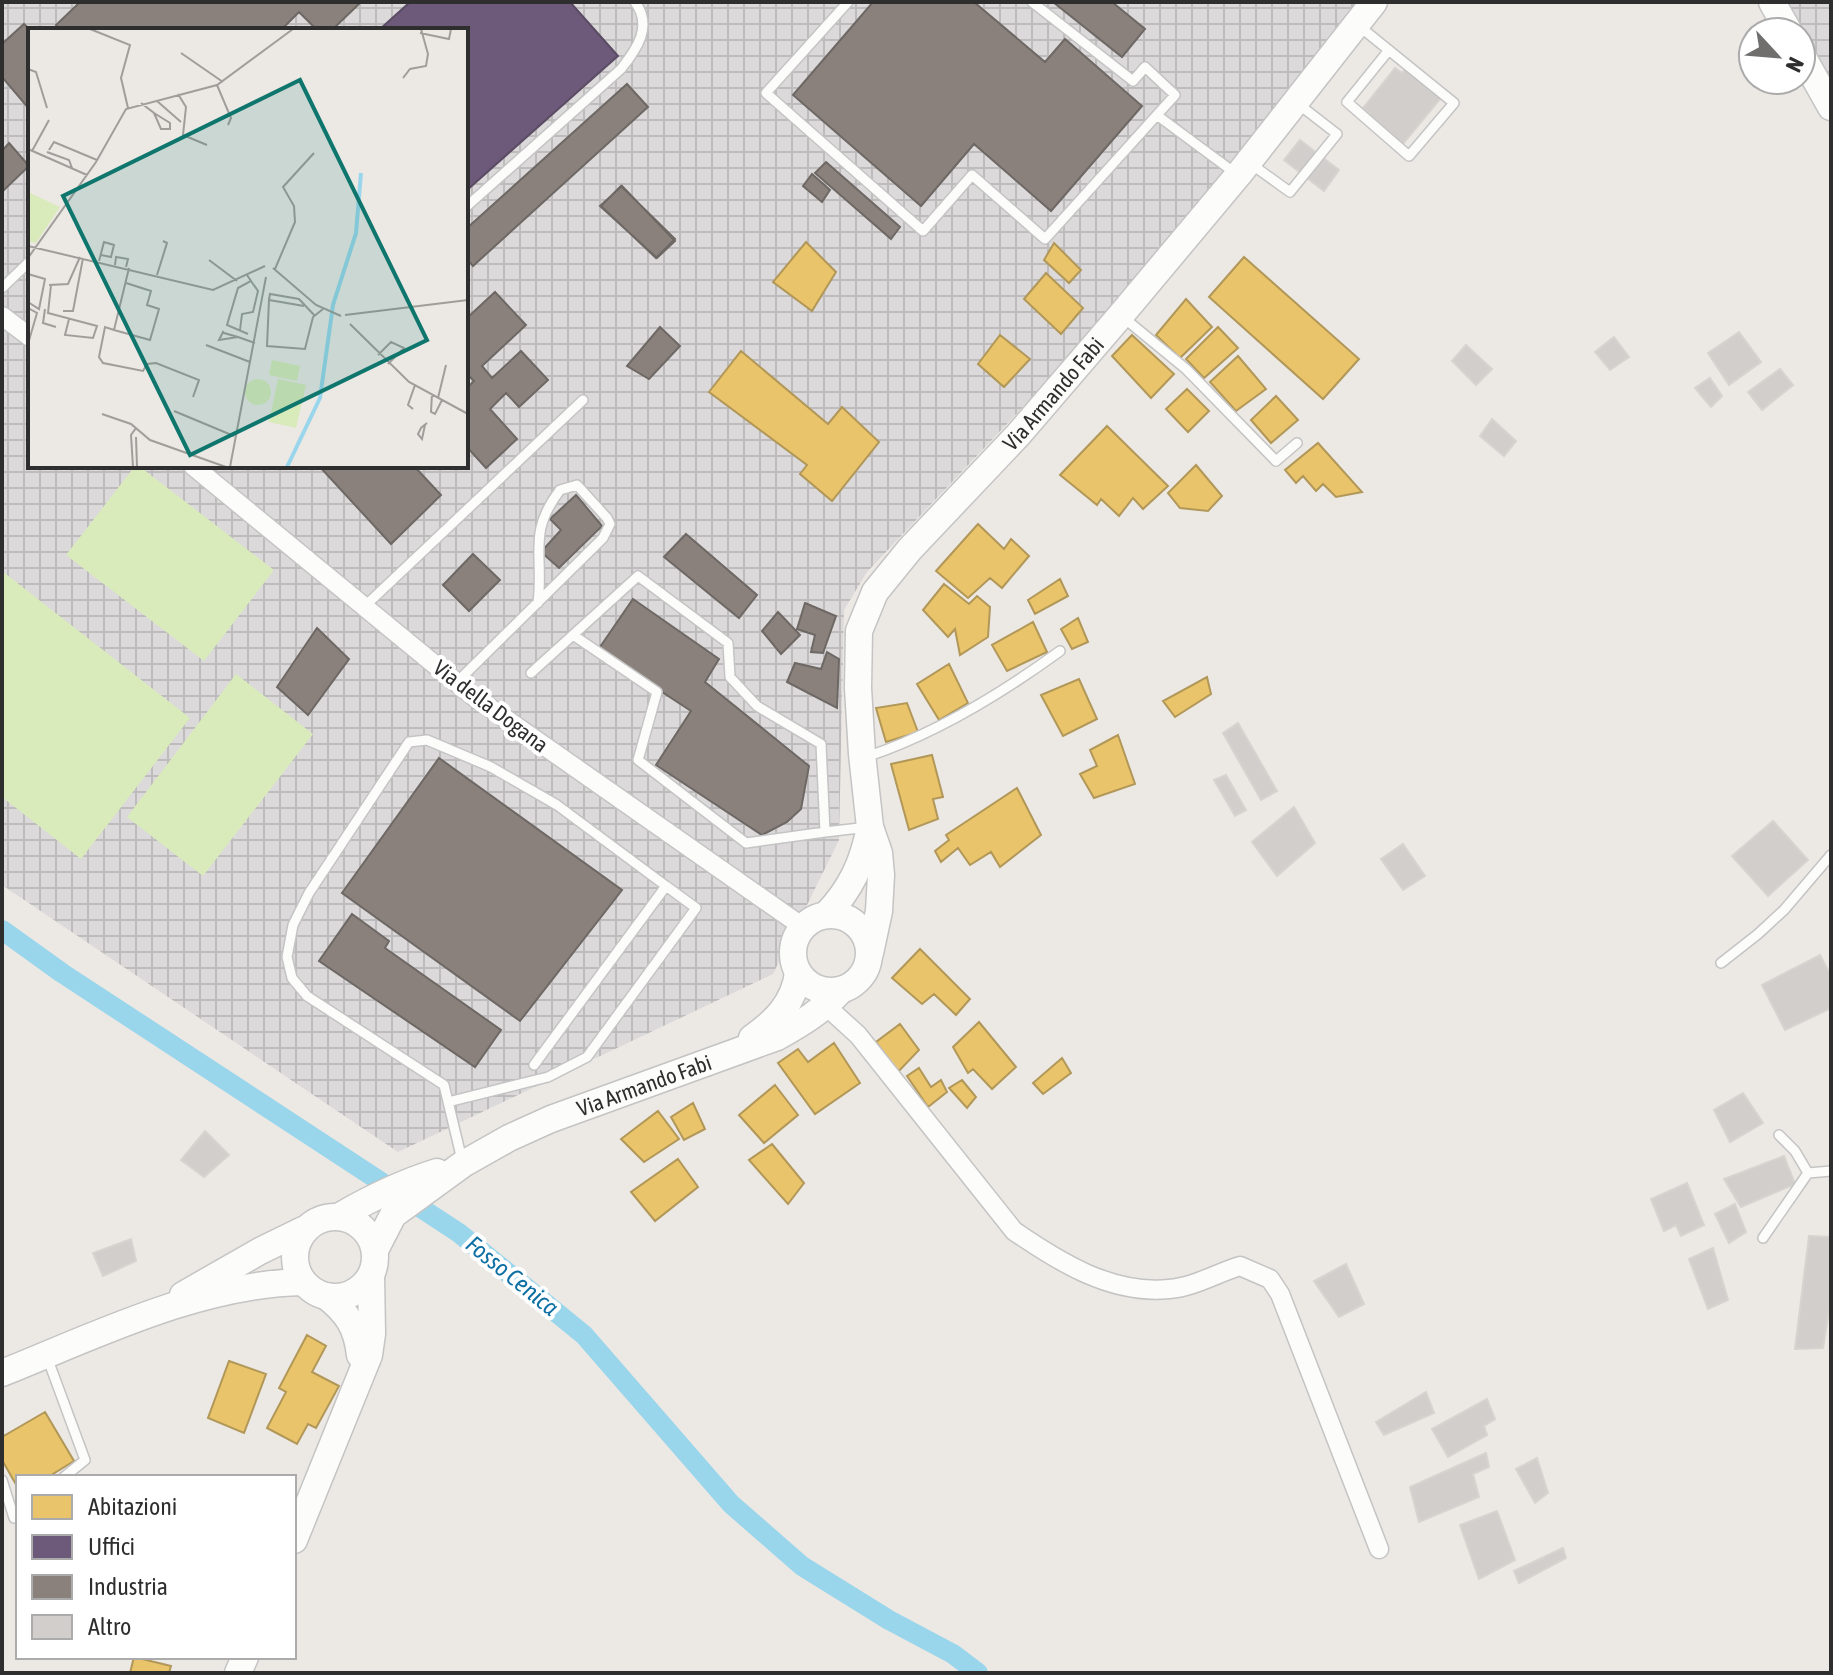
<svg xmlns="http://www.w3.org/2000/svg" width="1833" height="1675" font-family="'Asap Condensed',sans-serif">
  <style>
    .industrial { fill: url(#industrial-grid); fill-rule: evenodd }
    .pitch { fill: #d9eabb }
    .homes { fill: #e9c46a; stroke: #b19758; stroke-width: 2 }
    .offices { fill: #6d597a; stroke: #5a4c63; stroke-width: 2 }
    .industry { fill: #8a817c; stroke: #6e6865; stroke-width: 2 }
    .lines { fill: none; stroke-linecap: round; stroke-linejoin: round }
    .canal { stroke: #99d6ec; stroke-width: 20 }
    .building { fill: #d1cecb; stroke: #d7d4d0; stroke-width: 2 }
    .lane-casing { stroke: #c5c4c5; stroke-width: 12 }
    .street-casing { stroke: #c5c4c5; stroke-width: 21 }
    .secondary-casing { stroke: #c5c4c5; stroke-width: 29 }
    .lane { stroke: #fcfcfb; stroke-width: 9 }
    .street { stroke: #fcfcfb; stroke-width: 18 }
    .secondary { stroke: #fcfcfb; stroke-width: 26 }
    .labels { text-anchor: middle; stroke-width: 8; stroke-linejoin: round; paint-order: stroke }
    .street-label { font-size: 22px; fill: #2e2e2e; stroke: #fff }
    .water-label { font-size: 24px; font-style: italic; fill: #0d6fa3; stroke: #fff }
    .inset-river { fill: none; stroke: #99d6ec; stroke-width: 4 }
    .inset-road { fill: none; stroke: #a09e9b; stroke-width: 2 }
    .view { fill: #0f766e; fill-opacity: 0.15; stroke: #0f766e; stroke-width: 4 }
    .inset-edge { fill: none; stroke: #2e2e2e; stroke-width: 4 }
  </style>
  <defs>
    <pattern id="industrial-grid" width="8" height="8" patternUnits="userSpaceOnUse" patternTransform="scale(2)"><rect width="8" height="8" fill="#dcd9db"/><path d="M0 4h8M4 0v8" fill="none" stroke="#bdbbbc"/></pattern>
  </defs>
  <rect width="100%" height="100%" fill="#ece8e4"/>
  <path class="industrial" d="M2,2H1359L1209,190L1073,354L867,572L844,610L839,840L773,974L398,1152L2,885ZM30,30H466V466H30Z
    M1784,2H1831V80L1800,26Z"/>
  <path class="pitch" d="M135,466H139L274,570L204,661L66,555Z
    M2,571L190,718L81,859L2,797Z
    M236,674L313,734L203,876L127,817Z"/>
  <path class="homes" d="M806,242L836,272L812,311L773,282Z
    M1054,243L1081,270L1069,283L1044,260Z
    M1244,257L1359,359L1323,399L1209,297Z
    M1046,273L1083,308L1061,334L1024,299Z
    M1186,299L1212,327L1180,358L1156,335Z
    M1218,327L1238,348L1204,378L1186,359Z
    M1000,335L1030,359L1004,387L978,364Z
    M1132,335L1174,374L1151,398L1112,356Z
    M741,351L828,424L842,407L879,442L832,501L800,474L807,465L709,392Z
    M1238,356L1266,389L1236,411L1210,382Z
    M1187,389L1209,411L1188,432L1166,409Z
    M1276,396L1298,420L1271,443L1251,420Z
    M1107,426L1168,486L1143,509L1133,498L1119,516L1101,499L1097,505L1060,475Z
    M1318,443L1362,492L1336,497L1323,484L1316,491L1303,476L1296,483L1285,470Z
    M1196,465L1222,496L1208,511L1180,508L1168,493Z
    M978,524L1004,549L1011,539L1029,556L1002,588L990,578L968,598L936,571Z
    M1060,579L1068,596L1035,614L1028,600Z
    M944,584L969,604L977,596L990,607L988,637L960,655L955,629L948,637L923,610Z
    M1078,618L1088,642L1072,649L1061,629Z
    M1033,622L1047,652L1007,671L992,645Z
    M949,664L968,703L939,720L917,684Z
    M1207,677L1211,694L1175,717L1163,701Z
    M1079,679L1097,719L1063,736L1041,695Z
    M907,703L918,732L886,742L876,708Z
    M1118,735L1135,784L1094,798L1080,774L1097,766L1090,750Z
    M932,755L943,797L933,799L938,819L909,830L891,764Z
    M1017,788L1041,835L1000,867L991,852L970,865L958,848L941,862L935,851L949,840L946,835Z
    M920,949L970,999L956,1015L934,994L922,1004L892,978Z
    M979,1022L1016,1067L992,1089L973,1069L968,1073L953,1047Z
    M900,1024L919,1050L898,1072L876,1042Z
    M834,1043L860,1083L815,1114L778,1063L798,1049L808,1062Z
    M1062,1058L1071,1073L1043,1094L1033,1083Z
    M919,1068L931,1087L941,1080L947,1092L928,1107L907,1076Z
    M962,1080L976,1097L967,1108L949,1088Z
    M775,1085L798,1115L764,1143L739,1115Z
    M693,1103L705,1129L684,1140L671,1117Z
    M658,1111L679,1139L644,1162L621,1139Z
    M772,1144L804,1183L788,1204L749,1160Z
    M678,1159L698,1187L655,1221L631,1192Z
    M307,1335L326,1346L312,1372L339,1386L316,1428L308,1424L297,1444L267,1428L286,1392L279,1388Z
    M229,1361L266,1374L244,1433L208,1418Z
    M45,1412L74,1461L48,1477H18V1488L2,1460V1437Z
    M134,1657L171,1666L169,1673H130Z"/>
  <path class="offices" d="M410,2H570L618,56L466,191V30H379Z"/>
  <path class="industry" d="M80,2H361L332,30H317L299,12L281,30H60L56,25Z
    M873,2H974L1045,62L1065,39L1142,106L1051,211L974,144L921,206L793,95Z
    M1053,2H1112L1145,29L1122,57Z
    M24,24L30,30V110L2,77V44Z
    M627,84L648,107L473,266L466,258V229Z
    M9,143L29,166L2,192V151Z
    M826,162L900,227L891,239L815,173Z
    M812,174L830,190L822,202L803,186Z
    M621,186L675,239L656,258L601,206Z
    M622,186L675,241L657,258L600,206Z
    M495,292L526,325L482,366L492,378L521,351L548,380L519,407L506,393L490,409L517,439L486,468L466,446V389L474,381L470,377L466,381V319Z
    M660,327L680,346L649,379L627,366Z
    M319,466H414L441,495L391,544Z
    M576,495L602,526L559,568L541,552L561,530L550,519Z
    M686,534L757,595L739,618L664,557Z
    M473,554L500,580L469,611L443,585Z
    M633,599L719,659L705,682L809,766L801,809L787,822L762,835L656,765L691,711L598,650Z
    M805,603L836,616L823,653L811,652L815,635L797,629Z
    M778,612L800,635L781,654L762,631Z
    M317,628L349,659L308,715L277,687Z
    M827,652L839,659L837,708L787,682L795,663L821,669Z
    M439,758L622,890L520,1021L342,893Z
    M352,914L389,941L385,948L501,1030L475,1067L319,961Z"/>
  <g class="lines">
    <path class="canal" d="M2,930L62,973L459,1233L584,1335L731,1504L802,1566L889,1620L953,1654L978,1673"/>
  </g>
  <path class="building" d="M1395,68L1402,73L1405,69L1441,98L1402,145L1368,117L1370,114L1363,108Z
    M1300,140L1339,170L1324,191L1284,160Z
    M1739,332L1761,362L1729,385L1708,353Z
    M1614,337L1629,357L1610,370L1595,352Z
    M1466,345L1492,369L1476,385L1452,361Z
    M1780,369L1793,385L1762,410L1748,392Z
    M1710,378L1722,396L1711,407L1695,388Z
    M1492,419L1516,441L1504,456L1480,436Z
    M1238,723L1277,791L1261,800L1223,733Z
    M1226,775L1246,810L1235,816L1214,780Z
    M1294,807L1315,843L1277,876L1252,842Z
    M1773,821L1808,860L1768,896L1732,856Z
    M1403,844L1425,876L1403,890L1381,859Z
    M1820,955L1831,976V1008L1785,1030L1762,985Z
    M1743,1093L1763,1123L1730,1142L1714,1110Z
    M205,1131L229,1155L204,1177L181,1160Z
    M1784,1156L1795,1184L1741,1207L1724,1179Z
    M1687,1183L1704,1225L1681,1236L1676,1225L1664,1231L1651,1199Z
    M1735,1204L1746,1232L1729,1243L1715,1214Z
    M1809,1236L1831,1237V1298L1823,1348L1795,1349Z
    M131,1239L136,1261L103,1276L93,1253Z
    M1713,1248L1728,1300L1708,1309L1689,1259Z
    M1346,1264L1364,1304L1339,1317L1314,1281Z
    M1426,1392L1434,1413L1384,1435L1376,1422Z
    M1487,1399L1495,1419L1484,1426L1487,1435L1448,1457L1432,1429Z
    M1486,1453L1489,1467L1473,1474L1479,1497L1419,1522L1410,1487Z
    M1537,1458L1548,1493L1535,1503L1516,1469Z
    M1497,1511L1515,1560L1479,1579L1460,1525Z
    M1563,1548L1566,1558L1519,1583L1514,1571Z"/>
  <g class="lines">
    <g class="lane-casing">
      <path id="lane" d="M848,2L766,93L923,231L972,175L1045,239L1175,95L1145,67L1133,81L1032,2
        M1359,26L1454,103L1409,156L1347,102L1389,50
        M1158,116L1235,173
        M1251,164L1290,192L1337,134L1297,103
        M466,207L621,69C637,49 653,26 635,2
        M2,288L30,261
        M1124,318L1186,369L1276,461L1297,443
        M365,606L583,400
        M573,635L657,692L638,760L746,843L825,832
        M531,673L638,576L728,643L730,677L757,706L821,744L825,832L868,827
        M456,683L603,538L610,524L607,518L577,485L560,490C527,533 544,555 538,603
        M866,757C936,734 1001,694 1060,651
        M1721,963L1758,934L1784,910L1831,855
        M448,1102L548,1077L587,1057L696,908L666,886
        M1779,1135L1795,1151L1808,1173L1831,1171
        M462,1160L444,1085L307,996L292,978L287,957L293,925L309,893L409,742L427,740L491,767L557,805L666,886L534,1065
        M1763,1238L1808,1173
        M47,1357L85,1460L64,1477
        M2,1480L14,1518L18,1515"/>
    </g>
    <g class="street-casing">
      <path id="street" d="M2,316L30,337
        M193,466L473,696L803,927
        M826,1006L858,1035L1014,1231C1059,1262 1112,1295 1169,1289C1194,1287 1217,1273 1240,1266L1270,1279L1280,1294L1379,1549"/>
    </g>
    <g class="secondary-casing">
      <g id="secondary">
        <path d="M1772,2L1789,32"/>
        <path d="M1801,54L1831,107"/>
        <circle cx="831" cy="953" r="38"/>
        <path d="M826,915C851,889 863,863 870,827"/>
        <path id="s1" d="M870,953L879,911L881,875L879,853L870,827L862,754L858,688L859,631L875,592L910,549L1018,435L1121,315L1239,174L1374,2"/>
        <path d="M752,1038C776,1021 794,1003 798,973"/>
        <path d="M340,1216C371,1198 402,1183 437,1172"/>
        <circle cx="335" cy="1257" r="40"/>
        <path id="s2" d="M375,1250L393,1215L463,1164L509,1138L551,1119L777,1037C801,1024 822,1011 841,990"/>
        <path d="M183,1295L260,1251L303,1230"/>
        <path d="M326,1296C348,1313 357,1328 360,1355"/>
        <path d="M2,1373C97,1335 199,1284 303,1282"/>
        <path d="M294,1540L369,1355L372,1334L371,1276"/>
        <path d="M238,1673L245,1657"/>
      </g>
    </g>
    <use href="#lane" class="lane"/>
    <use href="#street" class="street"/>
    <use href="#secondary" class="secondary"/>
  </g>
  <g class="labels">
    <g class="street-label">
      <text dy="8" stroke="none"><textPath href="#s1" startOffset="634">Via Armando Fabi</textPath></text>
      <text transform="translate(491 706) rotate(37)" y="8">Via della Dogana</text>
      <text dy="8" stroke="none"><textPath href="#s2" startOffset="324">Via Armando Fabi</textPath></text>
    </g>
    <g class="water-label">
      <text transform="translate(512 1276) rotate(39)" y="8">Fosso Cenica</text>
    </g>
  </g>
  <g transform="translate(28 28)">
    <rect width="440" height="440" fill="#ece8e4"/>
    <path d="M0,164L32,179L8,215L0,213ZM244,332L272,338L269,353L241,347ZM250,351L278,357L268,400L241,394ZM217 364a13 13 0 1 1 26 0a13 13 0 1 1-26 0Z" fill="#d9eabb"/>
    <path class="inset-river" d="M259,439L292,370L305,277L328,205L333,145"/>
    <path class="inset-road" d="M62,1L102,17L93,50L100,80M392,5L421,11L423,1M153,25L195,54M0,41L8,44L19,80M375,50L382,41L398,38L400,26L393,1M189,57L203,90L200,97M150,66L158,79L155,107L179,117M129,73L153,94M113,75L126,85L133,101H142V95L126,85M0,121L59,147M21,122L26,114L69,132M4,123L21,92M19,124L41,132L44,140M0,218L185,262L237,238M0,230L68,134L98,81L189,57L265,1M181,232L209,253M71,233L76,214L86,217L83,229L73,227M87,237L88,229L100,231L98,239M245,240L288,277L313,288M247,241L267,194L266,178L255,159L286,125M0,246L17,251L11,281L0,274M129,247L139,215L135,213M219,247L223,253L210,260L199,297L220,306M98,255L123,263L119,277L131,281L122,312L86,302L101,240M21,257L40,256L52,229M23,257L20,285L69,298L65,310L37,307L41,291M241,272L242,266L271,271L287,288M276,278L241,272L239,318L277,321L285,289L295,281M0,280L9,285L0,316M17,281L15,295L28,299M35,283H45L55,230M317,287L440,272M322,296L381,354L440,386M86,302L77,299L71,329L75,335L115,343L119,336L128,335L171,352L165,369M212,302L214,286L225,284L230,263L223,253M210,309L191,312L195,304L196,305L210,309L227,315M178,317L222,334M350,327L363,314L376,320L360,336M404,366L403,384L407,386L414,372M410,370L418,337M385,381L380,377L387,357M146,383L206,408M74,386L103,396L122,412L198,439M397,397L394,411L390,406L393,400L399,395M108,409L109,439M105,439L103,407L108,400M202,439L238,249"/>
    <path class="view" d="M272,52L399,312L162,427L35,168Z"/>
    <rect width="440" height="440" class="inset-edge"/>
  </g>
  <rect width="1833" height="1675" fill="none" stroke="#2e2e2e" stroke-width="8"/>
  <rect x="16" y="1475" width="280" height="184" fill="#ffffff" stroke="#ababab" stroke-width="2"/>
  <rect x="32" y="1495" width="40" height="24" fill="#e9c46a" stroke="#ababab" stroke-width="2"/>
  <text x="88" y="1515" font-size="24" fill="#2e2e2e">Abitazioni</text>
  <rect x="32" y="1535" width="40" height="24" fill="#6d597a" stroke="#ababab" stroke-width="2"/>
  <text x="88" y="1555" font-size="24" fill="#2e2e2e">Uffici</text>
  <rect x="32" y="1575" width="40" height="24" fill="#8a817c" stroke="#ababab" stroke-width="2"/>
  <text x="88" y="1595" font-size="24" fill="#2e2e2e">Industria</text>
  <rect x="32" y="1615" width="40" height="24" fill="#d1cecb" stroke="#ababab" stroke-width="2"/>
  <text x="88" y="1635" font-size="24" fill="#2e2e2e">Altro</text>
  <g transform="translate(1777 56) rotate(116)"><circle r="38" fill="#ffffff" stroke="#ababab" stroke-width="2"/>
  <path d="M0-6L14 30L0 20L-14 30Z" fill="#706f6e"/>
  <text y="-12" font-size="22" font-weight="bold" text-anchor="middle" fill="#2e2e2e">N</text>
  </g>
</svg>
